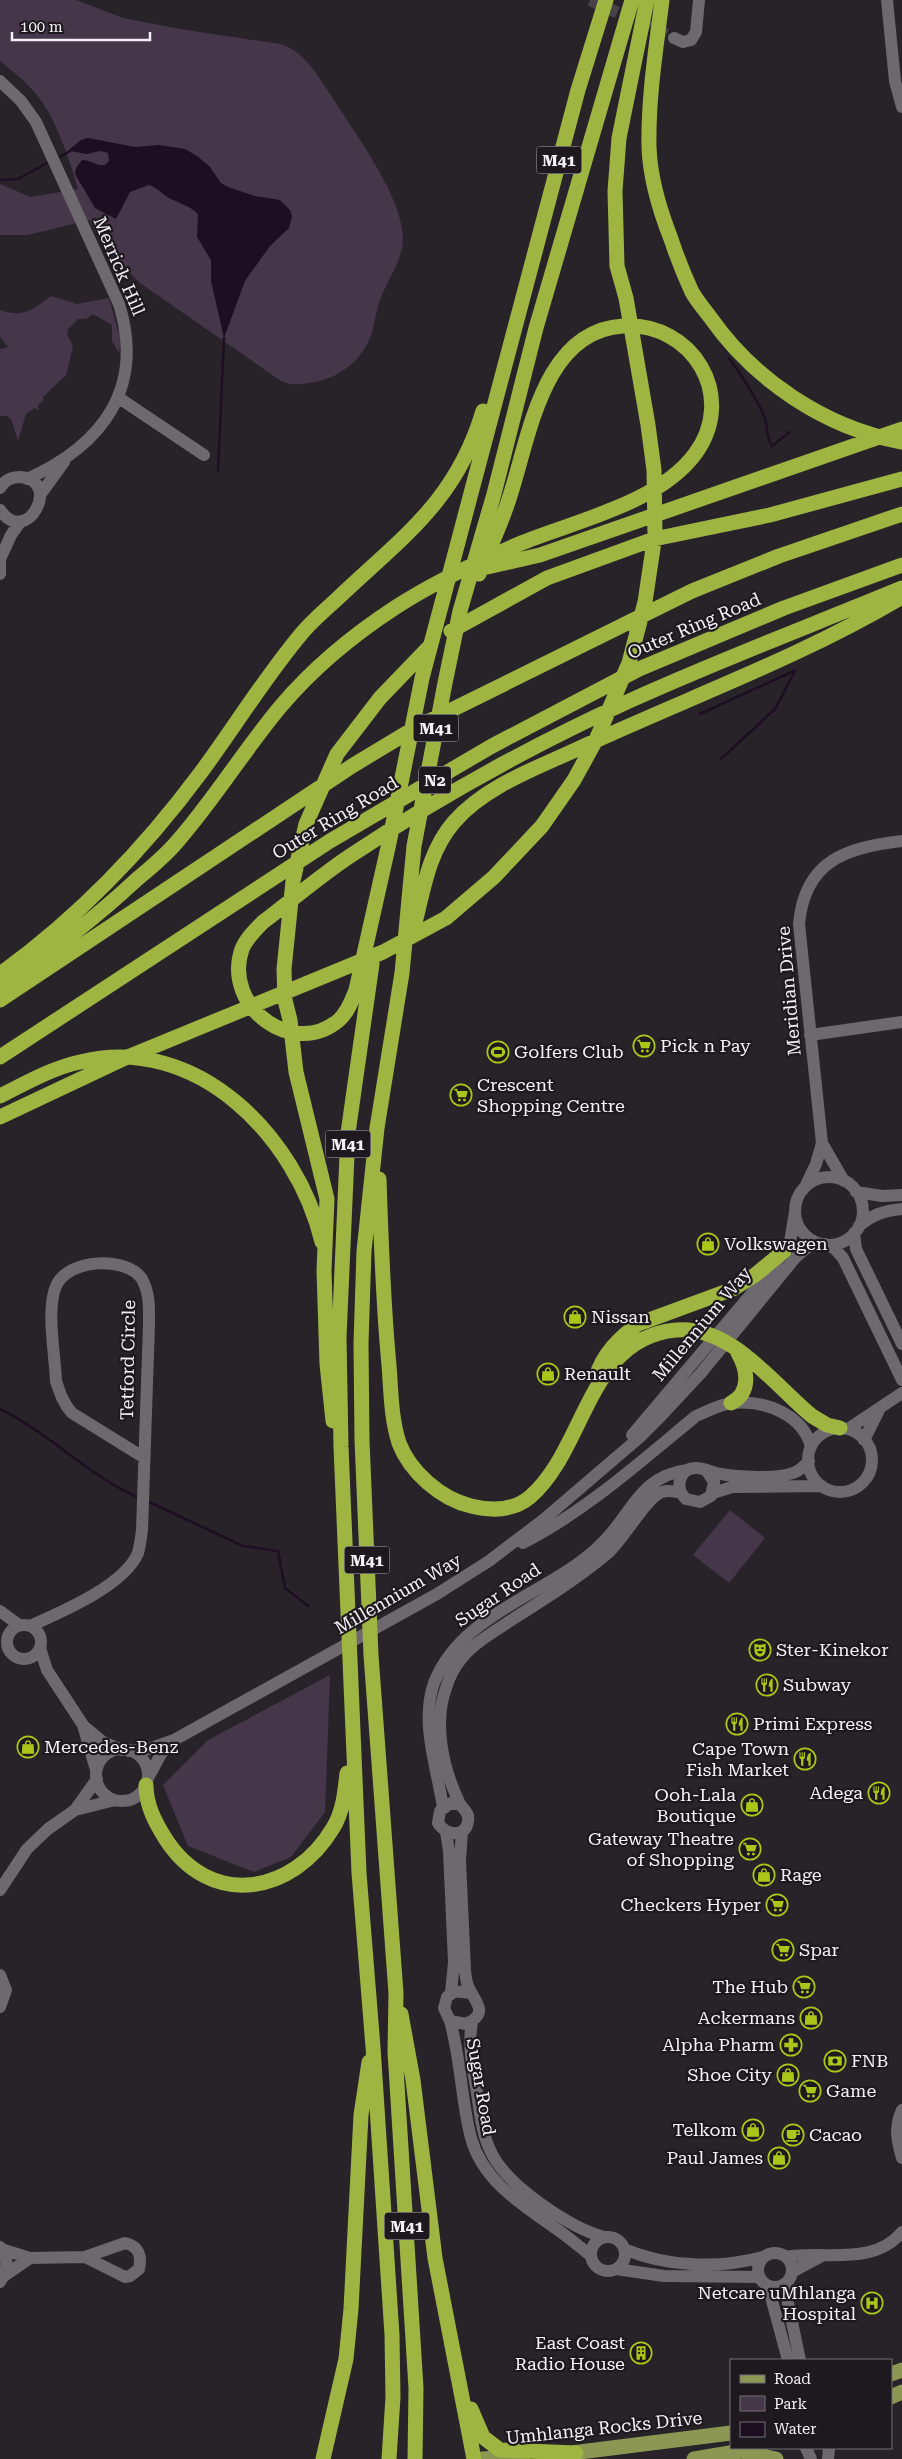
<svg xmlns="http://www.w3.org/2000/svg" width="902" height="2459" font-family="'Roboto Serif',serif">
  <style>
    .green { fill: #46364a }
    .water { fill: #1e0e22 }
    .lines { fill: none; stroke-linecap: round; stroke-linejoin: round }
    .stream { stroke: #1e0e22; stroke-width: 2.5 }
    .minor-tunnel { stroke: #464248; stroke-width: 12; stroke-dasharray: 12 6; stroke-linecap: butt }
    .minor { stroke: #6e696f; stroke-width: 12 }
    .major { stroke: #8b9753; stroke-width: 15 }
    .highway { stroke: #9eb541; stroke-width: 15 }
    .labels { text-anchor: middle; stroke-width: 4.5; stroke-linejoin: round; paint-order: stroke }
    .shield { fill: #1e191f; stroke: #b4b0b5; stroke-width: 1 }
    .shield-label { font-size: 16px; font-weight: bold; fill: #f4f1f5 }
    .street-label { font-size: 18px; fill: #f4f1f5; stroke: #1e191f }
    .poi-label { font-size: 18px; fill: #f4f1f5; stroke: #1e191f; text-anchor: start }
  </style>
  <rect width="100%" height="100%" fill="#272329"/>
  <path class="green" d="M0,0H76L123,18L180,29L280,44C290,47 298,52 305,60C317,72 326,89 336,103C358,138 402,197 403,238C403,258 389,278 382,295C377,307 375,320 372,332C364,359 341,377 315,382C302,384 293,386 281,381L140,283L105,248L89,220L28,235H0V184L31,197L78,189C70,161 55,115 35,93C25,81 12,71 0,61Z
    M51,296L77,304L109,298L121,341L119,353L112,341V325L93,314L86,319H78L68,329L67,334L73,346L66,375L43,397L44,400L38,405L39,410L34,408L26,414L18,441L11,419L7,416H0V349L8,347L0,337V310C23,318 33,310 51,296Z
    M730,1510L765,1538L729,1583L693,1555Z
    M330,1675L325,1812L291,1857L254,1872L188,1846L163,1785L208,1740Z"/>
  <path class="water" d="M88,138L135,147L159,145L185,149L197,156L210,167L221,183L228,187L255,196L280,200L290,210L292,216L289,228L270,246L245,281L224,338L211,281V260L197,237L198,214C190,206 179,203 169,198C162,194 158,188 149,185L130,192L116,219L95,208L75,174L76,168L82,160C91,160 95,166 105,165L109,161L108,153L100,151L87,154L70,151V149L81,140Z"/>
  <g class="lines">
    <path class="stream" d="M56,159L70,151
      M0,180L18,179L49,162
      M729,358C742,376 755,395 764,416C768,425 766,439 772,446L790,432
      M218,470L224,338
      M700,714L794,671
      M720,760L775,709L795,671
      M0,1409C50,1433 89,1477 140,1498
      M147,1501L243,1546L278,1551L285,1588L308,1606"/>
    <path class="minor-tunnel" d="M590,0L674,38"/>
    <path class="minor" d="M887,0L895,81L902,107
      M674,38L683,42L691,40L696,32L699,0
      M0,81L21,101L36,122L119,304C145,388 103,445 27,479
      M119,398L204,455
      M0,488C4,481 11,477 20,477C63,479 27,549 0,510
      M40,495L64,462
      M0,551V574
      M1,557L11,535L21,521
      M810,1035L902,1022
      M795 1211a34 34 0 1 1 68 0a34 34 0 1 1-68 0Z
      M844,1181L822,1143L799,924C805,860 846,848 902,841
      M806,1185L816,1164L822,1143
      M856,1192L882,1196L902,1195
      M859,1226C873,1214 884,1211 902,1209
      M854,1233L856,1249L902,1344
      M825,1244L835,1249L843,1258L902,1380
      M808 1460a32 32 0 1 1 64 0a32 32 0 1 1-64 0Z
      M848,1429L902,1393
      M632,1435L768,1274L790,1242L795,1212
      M864,1440L880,1408
      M706,1470L714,1482L711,1496L700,1502L686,1499C675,1489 678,1469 695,1468C703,1467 712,1473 721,1474C738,1477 777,1479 793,1473C800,1471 804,1466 809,1461
      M713,1493L732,1487L822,1486
      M523,1543C587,1510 640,1462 696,1416C708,1411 720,1404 733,1403C764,1400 803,1414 811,1447
      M0,1611L19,1625
      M7 1642a17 17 0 1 1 34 0a17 17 0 1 1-34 0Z
      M30,1626C61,1612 124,1586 138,1553C140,1546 141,1537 142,1530L149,1324C149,1308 150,1294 142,1279C127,1256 68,1258 56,1286C46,1309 55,1355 56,1381C60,1393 63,1403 72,1413L143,1457
      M40,1648L47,1670L83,1725L96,1770
      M85,1727L103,1742L122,1750
      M96 1775a26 26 0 1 1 52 0a26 26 0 1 1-52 0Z
      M129,1751L149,1749L174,1740L437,1594L489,1561L543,1520L640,1437L661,1416L701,1373L795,1258C803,1250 810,1244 821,1244
      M148,1778L161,1754L172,1742
      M460,1805L451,1803L440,1811L438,1823C445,1835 466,1839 468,1821C470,1812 462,1809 459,1802C443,1768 433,1724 446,1688C449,1678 455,1666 462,1658C474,1643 494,1632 510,1621C543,1600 577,1579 607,1554C623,1541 646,1497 662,1492C668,1490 674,1491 681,1493
      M443,1807C437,1768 420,1722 434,1683C461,1613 547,1595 598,1547C632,1517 636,1477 687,1470
      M75,1810L115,1800
      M446,1832L449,1851L454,1962L451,1993
      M462,1832L460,1860L465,1971C466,1977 466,1983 469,1988C475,2002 490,2013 466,2024L450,2021L444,2008L447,1997L455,1991L471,1993
      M0,1890L27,1849L48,1829L75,1810L97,1779
      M0,1975L6,1990L0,2007
      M450,2021C461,2059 461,2100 471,2138C483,2181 520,2203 555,2228C567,2236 579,2246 591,2256
      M472,2022C468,2044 472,2065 476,2087C480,2110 481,2133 492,2154C508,2186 570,2228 604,2237
      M902,2110C894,2127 897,2141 902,2158
      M591 2254a17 17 0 1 1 34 0a17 17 0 1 1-34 0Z
      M0,2247C9,2258 8,2270 0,2282
      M1,2249L30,2258L85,2257L125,2243C139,2246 142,2256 139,2269L130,2276L125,2277L85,2257
      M624,2249C667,2267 718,2269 763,2257
      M758 2270a17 17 0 1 1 34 0a17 17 0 1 1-34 0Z
      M786,2257C824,2250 873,2267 902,2232
      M616,2269L664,2276L759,2277
      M792,2272L820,2257
      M4,2276L30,2258
      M784,2284L800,2360
      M768,2286L788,2360
      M806,2448L811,2459
      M828,2459L829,2448"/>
    <path class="major" d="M891,2374L902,2370
      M891,2397L902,2392
      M747,2453L776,2459
      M564,2454L731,2433
      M482,2459L523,2456
      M694,2459L760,2448"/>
    <path class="highway" d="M606,0L578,90L422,678L389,843L356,990C352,1000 348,1012 339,1020C294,1059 222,1007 242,949C246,939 255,930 263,922C292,900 320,876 350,856C437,798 531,746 627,702C717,661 810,626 902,588
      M662,0C656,49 648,98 649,147C650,178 660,211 671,239C677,257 684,275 692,292C697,301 704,309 710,317C754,380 825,428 902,442
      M474,570L540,555L902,429
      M451,631L547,578L654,539L770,515L902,479
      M415,923C424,887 429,851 454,822C486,785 540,767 584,746C690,697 801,657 902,597
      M372,964L348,1133L339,1337L341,1447L359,1873L373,2047L392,2335L393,2397L389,2459
      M0,974C78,918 145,848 202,771C236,725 265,677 302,633C312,621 325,610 337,599C402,537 456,502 483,411
      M0,988C47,955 93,920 135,881C149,869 164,857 176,843C214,800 244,750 281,706C314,667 353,635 396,607C435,582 477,562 519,544C574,521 658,504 695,454C738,396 692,322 623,326C540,331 529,443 507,505C500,526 490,547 481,569L479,574
      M0,1000L352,766L415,728L692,591L779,556L902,514
      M0,1057L330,841L492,746L639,669L784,608L902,565
      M0,1096C26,1083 52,1068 80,1062C197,1033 297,1137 322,1242
      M0,1117L123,1059L383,952L446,918L494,877L542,826L574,780L596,740L629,663L645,602L655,535L654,470L648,425L626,298L617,266L615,191L619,138L647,0
      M379,1179C381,1241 383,1303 389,1365C391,1391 391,1418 399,1443C410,1472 441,1499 471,1506C491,1511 513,1511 530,1497C586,1449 587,1338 676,1330C731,1325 773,1384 812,1416L827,1425L840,1428
      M596,1377C603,1354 619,1338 638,1324L733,1289L755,1275L784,1251
      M731,1403C751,1393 748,1370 738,1353
      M333,1421L327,1364L324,1271L327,1199L296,1072L290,1020L285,1000L284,969L293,881L306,824L337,754L380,698L431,645
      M146,1785C146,1805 155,1822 165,1838C210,1909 293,1895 333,1828C343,1812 345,1792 347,1773
      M401,2014L413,2080L435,2258L474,2459
      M471,2409L483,2437L500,2450L576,2453
      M323,2459L346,2359L351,2309L361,2115L369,2062
      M415,2459L416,2388L395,2052L396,1993L371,1655L362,1440L361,1343L364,1251L377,1128L402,973L414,846L445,683L460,611L494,494L536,328L632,0"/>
  </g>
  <defs>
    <g id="supermarket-ring" transform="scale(1.125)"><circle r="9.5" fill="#1e191f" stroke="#aac719" stroke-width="1.5"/><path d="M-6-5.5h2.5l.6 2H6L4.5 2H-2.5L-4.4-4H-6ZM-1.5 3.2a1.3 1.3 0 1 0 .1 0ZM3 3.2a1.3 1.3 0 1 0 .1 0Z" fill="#aac719"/></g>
    <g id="stadium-ring" transform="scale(1.125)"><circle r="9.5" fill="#1e191f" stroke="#aac719" stroke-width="1.5"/><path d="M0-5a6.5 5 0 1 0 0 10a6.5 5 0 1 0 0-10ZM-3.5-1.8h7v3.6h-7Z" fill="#aac719"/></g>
    <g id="shop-ring" transform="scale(1.125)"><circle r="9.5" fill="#1e191f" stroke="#aac719" stroke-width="1.5"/><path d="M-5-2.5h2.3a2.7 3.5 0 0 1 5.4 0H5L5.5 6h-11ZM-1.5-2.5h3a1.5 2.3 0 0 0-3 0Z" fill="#aac719"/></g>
    <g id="theatre-ring" transform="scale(1.125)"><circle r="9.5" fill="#1e191f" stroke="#aac719" stroke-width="1.5"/><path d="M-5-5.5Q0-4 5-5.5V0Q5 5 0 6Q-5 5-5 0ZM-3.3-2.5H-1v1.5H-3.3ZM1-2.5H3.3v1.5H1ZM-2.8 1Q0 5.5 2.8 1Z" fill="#aac719"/></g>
    <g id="restaurant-ring" transform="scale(1.125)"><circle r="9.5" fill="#1e191f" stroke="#aac719" stroke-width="1.5"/><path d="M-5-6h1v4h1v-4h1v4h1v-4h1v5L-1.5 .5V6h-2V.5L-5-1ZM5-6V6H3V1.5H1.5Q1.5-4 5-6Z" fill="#aac719"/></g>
    <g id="pharmacy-ring" transform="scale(1.125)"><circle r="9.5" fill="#1e191f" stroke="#aac719" stroke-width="1.5"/><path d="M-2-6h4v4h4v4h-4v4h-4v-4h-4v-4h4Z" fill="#aac719"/></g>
    <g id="bank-ring" transform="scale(1.125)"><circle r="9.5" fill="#1e191f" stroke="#aac719" stroke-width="1.5"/><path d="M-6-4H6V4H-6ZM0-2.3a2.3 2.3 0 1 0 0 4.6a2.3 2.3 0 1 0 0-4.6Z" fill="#aac719"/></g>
    <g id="cafe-ring" transform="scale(1.125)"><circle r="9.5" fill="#1e191f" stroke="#aac719" stroke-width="1.5"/><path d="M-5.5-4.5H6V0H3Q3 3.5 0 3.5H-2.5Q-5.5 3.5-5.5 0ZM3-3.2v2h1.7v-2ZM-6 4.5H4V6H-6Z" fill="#aac719"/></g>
    <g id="hospital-ring" transform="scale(1.125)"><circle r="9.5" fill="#1e191f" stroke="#aac719" stroke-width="1.5"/><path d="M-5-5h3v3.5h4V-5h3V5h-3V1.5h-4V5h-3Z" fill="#aac719"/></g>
    <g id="building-ring" transform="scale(1.125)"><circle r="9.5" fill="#1e191f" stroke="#aac719" stroke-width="1.5"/><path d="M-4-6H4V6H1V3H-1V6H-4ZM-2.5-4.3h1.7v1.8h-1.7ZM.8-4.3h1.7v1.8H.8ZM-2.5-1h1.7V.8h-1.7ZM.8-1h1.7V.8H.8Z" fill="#aac719"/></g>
  </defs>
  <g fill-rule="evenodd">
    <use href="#supermarket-ring" x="644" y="1046"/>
    <use href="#stadium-ring" x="498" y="1052"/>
    <use href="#supermarket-ring" x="461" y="1095"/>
    <use href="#shop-ring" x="708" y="1244"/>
    <use href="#shop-ring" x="575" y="1317"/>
    <use href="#shop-ring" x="548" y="1374"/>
    <use href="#theatre-ring" x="760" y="1650"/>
    <use href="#restaurant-ring" x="767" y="1685"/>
    <use href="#restaurant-ring" x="737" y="1724"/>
    <use href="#shop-ring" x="28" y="1747"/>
    <use href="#restaurant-ring" x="805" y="1759"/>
    <use href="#restaurant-ring" x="879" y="1793"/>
    <use href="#shop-ring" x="752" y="1805"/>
    <use href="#supermarket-ring" x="750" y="1849"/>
    <use href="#shop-ring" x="764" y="1875"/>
    <use href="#supermarket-ring" x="777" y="1905"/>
    <use href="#supermarket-ring" x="783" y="1950"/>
    <use href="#supermarket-ring" x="804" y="1987"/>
    <use href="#shop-ring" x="811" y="2018"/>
    <use href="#pharmacy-ring" x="791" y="2045"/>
    <use href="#bank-ring" x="835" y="2061"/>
    <use href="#shop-ring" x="788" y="2075"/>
    <use href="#supermarket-ring" x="810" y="2091"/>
    <use href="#shop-ring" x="753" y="2130"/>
    <use href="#cafe-ring" x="793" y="2135"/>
    <use href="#shop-ring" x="779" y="2158"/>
    <use href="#hospital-ring" x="872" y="2303"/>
    <use href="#building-ring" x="641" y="2353"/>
  </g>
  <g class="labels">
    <g class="shield">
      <rect x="536.5" y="146.5" width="45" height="27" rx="4"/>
      <rect x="413.5" y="714.5" width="45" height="27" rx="4"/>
      <rect x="419" y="766.5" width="32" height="27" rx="4"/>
      <rect x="325.5" y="1130.5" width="45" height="27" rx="4"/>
      <rect x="344.5" y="1546.5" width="45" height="27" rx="4"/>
      <rect x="384.5" y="2212.5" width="45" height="27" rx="4"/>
    </g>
    <g class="shield-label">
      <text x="559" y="166">M41</text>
      <text x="436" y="734">M41</text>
      <text x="435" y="786">N2</text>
      <text x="348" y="1150">M41</text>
      <text x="367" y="1566">M41</text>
      <text x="407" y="2232">M41</text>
    </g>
    <g class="street-label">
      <text transform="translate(119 266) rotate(67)" y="6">Merrick Hill</text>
      <text transform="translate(694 626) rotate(-23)" y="6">Outer Ring Road</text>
      <text transform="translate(335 818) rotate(-31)" y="6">Outer Ring Road</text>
      <text transform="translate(789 991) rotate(-95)" y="6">Meridian Drive</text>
      <text transform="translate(702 1324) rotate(-50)" y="6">Millennium Way</text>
      <text transform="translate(128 1360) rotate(-89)" y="6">Tetford Circle</text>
      <text transform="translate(398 1594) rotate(-30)" y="6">Millennium Way</text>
      <text transform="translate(498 1595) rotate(-34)" y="6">Sugar Road</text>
      <text transform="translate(481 2087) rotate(80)" y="6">Sugar Road</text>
      <text transform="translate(604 2428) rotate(-6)" y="6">Umhlanga Rocks Drive</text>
    </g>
    <g class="poi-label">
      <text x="660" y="1052">Pick n Pay</text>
      <text x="514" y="1058">Golfers Club</text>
      <text x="477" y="1091">Crescent<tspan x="477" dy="21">Shopping Centre</tspan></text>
      <text x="724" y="1250">Volkswagen</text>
      <text x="591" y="1323">Nissan</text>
      <text x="564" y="1380">Renault</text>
      <text x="776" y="1656">Ster-Kinekor</text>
      <text x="783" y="1691">Subway</text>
      <text x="753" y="1730">Primi Express</text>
      <text x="44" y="1753">Mercedes-Benz</text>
      <text x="789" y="1755" text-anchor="end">Cape Town<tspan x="789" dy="21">Fish Market</tspan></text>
      <text x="863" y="1799" text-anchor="end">Adega</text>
      <text x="736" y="1801" text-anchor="end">Ooh-Lala<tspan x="736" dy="21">Boutique</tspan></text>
      <text x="734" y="1845" text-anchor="end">Gateway Theatre<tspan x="734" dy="21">of Shopping</tspan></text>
      <text x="780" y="1881">Rage</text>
      <text x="761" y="1911" text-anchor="end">Checkers Hyper</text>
      <text x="799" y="1956">Spar</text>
      <text x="788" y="1993" text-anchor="end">The Hub</text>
      <text x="795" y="2024" text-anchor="end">Ackermans</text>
      <text x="775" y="2051" text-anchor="end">Alpha Pharm</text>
      <text x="851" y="2067">FNB</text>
      <text x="772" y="2081" text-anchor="end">Shoe City</text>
      <text x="826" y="2097">Game</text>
      <text x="737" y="2136" text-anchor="end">Telkom</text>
      <text x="809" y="2141">Cacao</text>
      <text x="763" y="2164" text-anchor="end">Paul James</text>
      <text x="856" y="2299" text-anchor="end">Netcare uMhlanga<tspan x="856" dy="21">Hospital</tspan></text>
      <text x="625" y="2349" text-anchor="end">East Coast<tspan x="625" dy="21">Radio House</tspan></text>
    </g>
  </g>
  <rect x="730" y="2359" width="162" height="90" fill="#1e191f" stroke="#746f75"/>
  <rect x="740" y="2375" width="25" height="8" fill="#8b9753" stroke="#746f75"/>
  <text x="774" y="2384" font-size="15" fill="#f4f1f5">Road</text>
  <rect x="740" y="2396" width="25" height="15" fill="#46364a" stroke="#746f75"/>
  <text x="774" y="2409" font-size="15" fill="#f4f1f5">Park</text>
  <rect x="740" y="2422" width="25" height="15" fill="#1e0e22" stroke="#746f75"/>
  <text x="774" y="2434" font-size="15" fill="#f4f1f5">Water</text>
  <path d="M12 32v8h138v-8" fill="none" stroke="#f4f1f5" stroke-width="2.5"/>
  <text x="20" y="32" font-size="15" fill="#f4f1f5" stroke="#1e191f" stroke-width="4" paint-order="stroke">100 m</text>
</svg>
